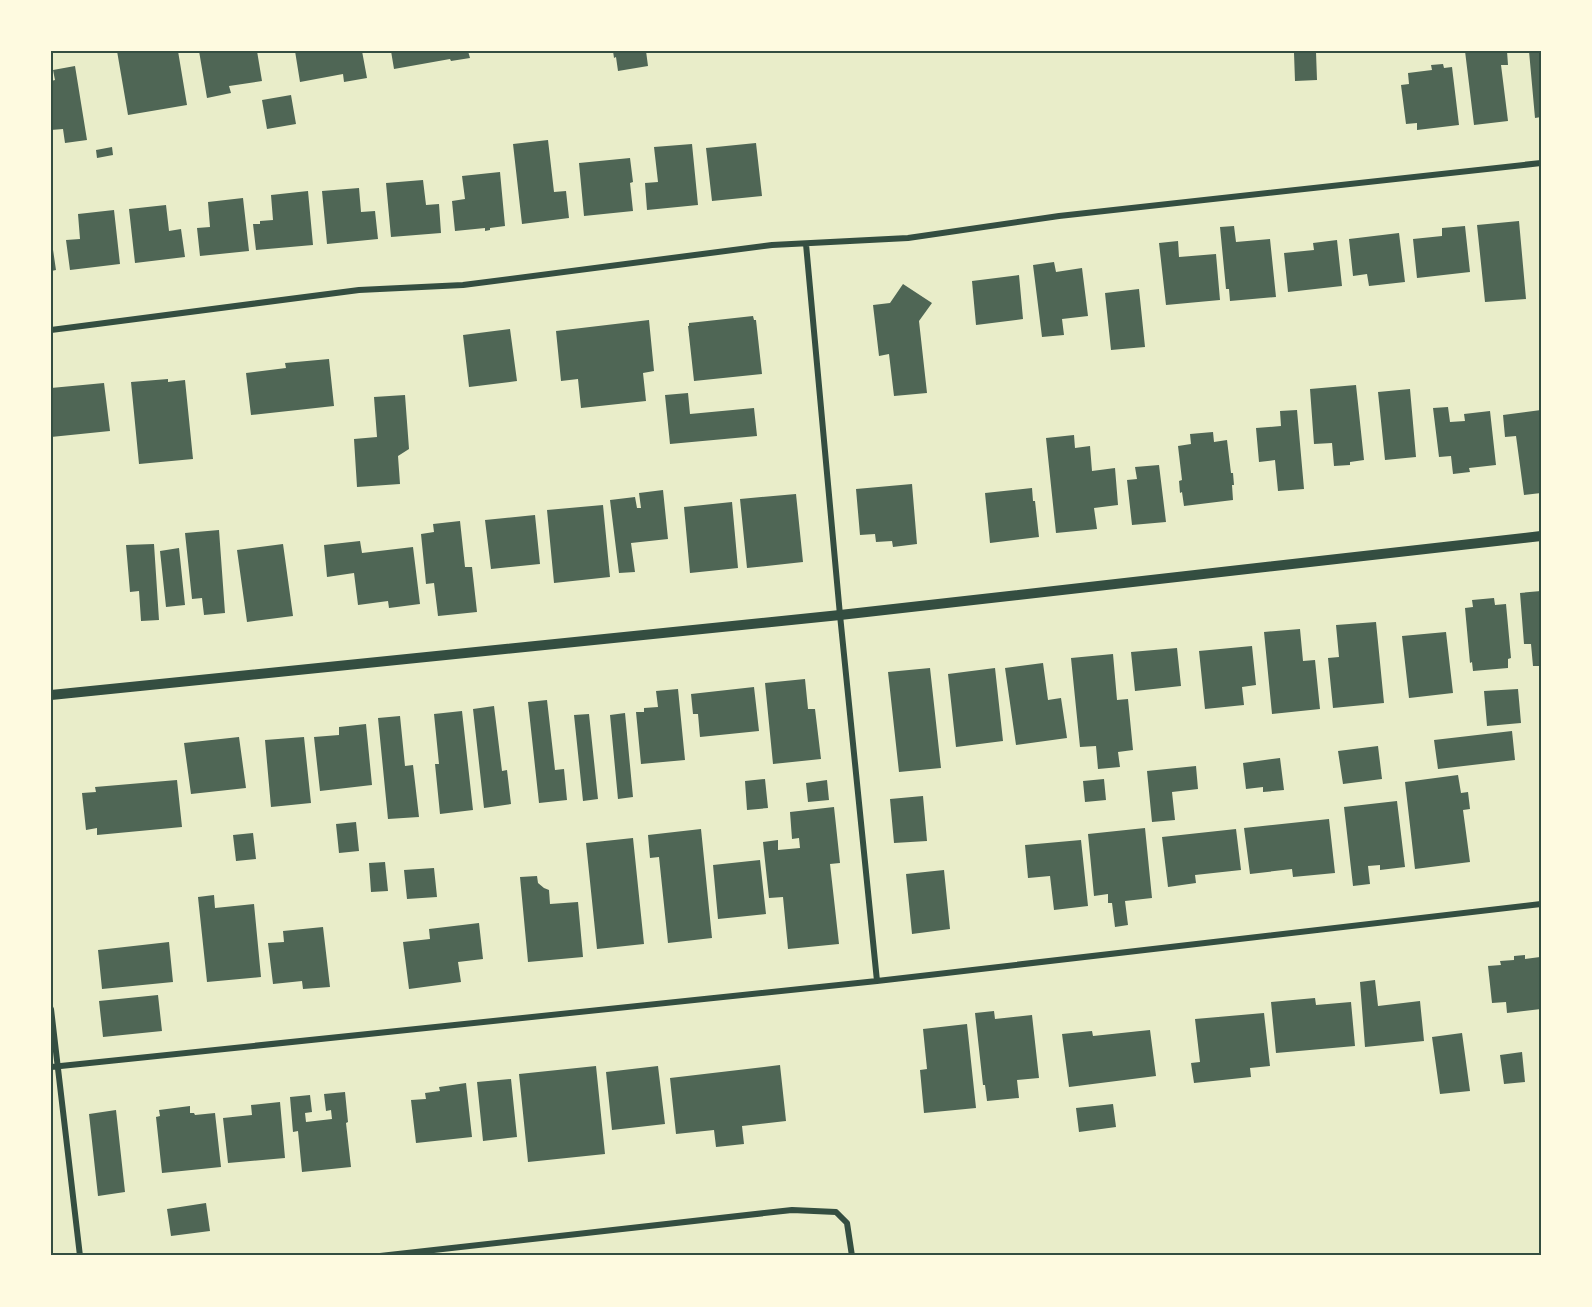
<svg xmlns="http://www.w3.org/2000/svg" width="1592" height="1307" font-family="'Titillium Web',sans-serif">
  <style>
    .building { fill: #4f6655 }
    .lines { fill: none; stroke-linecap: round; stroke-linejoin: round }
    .minor { stroke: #344e41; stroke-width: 6 }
    .tertiary { stroke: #344e41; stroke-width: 10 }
    .neatline { fill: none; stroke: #344e41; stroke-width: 2 }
  </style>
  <rect width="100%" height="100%" fill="#e9edc9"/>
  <path class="building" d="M117,51H178L187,105L128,115Z
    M199,51H257L262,81L229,86L231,93L207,98Z
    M295,51H362L367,78L344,82L343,74L300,82Z
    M391,51H468L470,58L451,61L450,59L394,69Z
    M613,51H646L648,66L618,71L616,57L614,58Z
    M1465,51H1507L1508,65H1501L1508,121L1474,125Z
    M1529,51H1541V117L1535,118Z
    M1316,52L1317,80L1295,81L1294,53Z
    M1443,64L1444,68L1452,67L1459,125L1417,130V123L1406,124L1401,85L1409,84L1408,73L1432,70L1431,65Z
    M75,66L87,140L65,143L63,129L51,130V81L55,80L53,70Z
    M291,95L296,124L267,129L262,100Z
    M548,140L554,192L566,191L569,218L522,224L513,144Z
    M756,143L762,196L712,201L706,148Z
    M692,144L698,205L647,210L645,183L658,182L654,147Z
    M112,147L113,155L97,158L96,150Z
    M630,158L633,182L630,183L633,211L584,216L579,163Z
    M500,172L505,226L490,228V230L485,231V228L455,231L452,201L465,199L462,176Z
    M423,180L426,205L439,204L441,233L391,237L386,183Z
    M359,188L361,212L375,211L378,239L327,244L322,191Z
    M308,191L313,245L256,250L253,224H260V221L273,220L271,195Z
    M243,198L249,251L200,256L197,228L210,227L208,202Z
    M166,205L169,231L181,229L185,257L135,263L129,209Z
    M114,210L120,264L70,270L66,240L80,239L78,214Z
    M1519,221L1526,299L1485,302L1477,225Z
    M1234,226L1236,242L1270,239L1276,297L1230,301L1229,289H1226L1220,227Z
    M1465,226L1470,272L1417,278L1413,239L1442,236V228Z
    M1399,233L1405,282L1369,286L1367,274L1353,276L1349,239Z
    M1337,240L1342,286L1288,292L1284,253L1314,250L1313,243Z
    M1178,241L1179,257L1216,254L1220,300L1166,305L1159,243Z
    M51,243H52L56,270L51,271Z
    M1054,262L1056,272L1082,268L1088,316L1062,319L1064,335L1042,337L1033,265Z
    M1019,275L1023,319L976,325L972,281Z
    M903,284L932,303L919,321L927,393L894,396L889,354L879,356L873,305L890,303Z
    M1139,289L1145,347L1111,350L1105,293Z
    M753,316L754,320H756L762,374L694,381L688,326H689V323Z
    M649,320L654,371L643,373L646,401L581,408L578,379L561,381L556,331Z
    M510,329L517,381L469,387L463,335Z
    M329,359L334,406L251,415L246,373L286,368L285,363Z
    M168,379V382L185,380L193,459L139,464L131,382Z
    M104,383L110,431L51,437V388Z
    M1356,385L1364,460L1350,462V465L1334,466L1332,443L1314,444L1310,389Z
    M1410,389L1416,457L1385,460L1378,392Z
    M688,393L690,414L754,408L757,436L670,444L665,395Z
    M405,395L409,449L398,456L400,484L357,487L354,439L377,437L374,397Z
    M1448,407L1450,422L1465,421L1464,414L1490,411L1496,465L1469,468L1470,472L1453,474L1451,456L1439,457L1433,408Z
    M1297,410L1304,489L1278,491L1275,460L1259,462L1256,428L1281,426L1280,411Z
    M1541,410V493L1524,495L1516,436L1505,437L1503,415Z
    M1213,432L1214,442L1227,440L1231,473H1233L1234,485H1232L1233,500L1184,506L1182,492L1180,493L1179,481L1182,480L1178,446L1191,444L1190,434Z
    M1074,435L1075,448L1090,446L1092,471L1115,468L1118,505L1094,508L1097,529L1056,533L1046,438Z
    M1159,465L1166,522L1132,525L1127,480L1137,479L1135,467Z
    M912,484L917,544L893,547L892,541L876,542L875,534L860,535L856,489Z
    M1032,488L1033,501H1035L1039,537L990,543L985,493Z
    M663,490L668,539L631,543L635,572L619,573L610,500L635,497L637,508H641L639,493Z
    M796,494L803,562L747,568L740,499Z
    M732,502L738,568L690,573L684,507Z
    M603,505L610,577L554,583L547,510Z
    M535,515L540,564L491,569L485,520Z
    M460,521L465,567H472L477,612L438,616L434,583L426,584L421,534L434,532L433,524Z
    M219,530L225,613L204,615L202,598L192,599L185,533Z
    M360,541L362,553L413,547L420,604L389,608L388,601L358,605L354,573L327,577L324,545Z
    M154,544L159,620L141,621L139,591L130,592L126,545Z
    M283,544L293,616L247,622L237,550Z
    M179,548L185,605L166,607L160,551Z
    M1541,591V666H1533L1531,644H1524L1520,593Z
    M1494,598L1495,605L1506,604L1511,658L1508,659V668L1473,671L1472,662L1470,663L1465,608L1473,607L1472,600Z
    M1376,622L1384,703L1333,708L1328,658L1339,657L1336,625Z
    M1300,629L1303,661L1315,660L1320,709L1272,714L1264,632Z
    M1446,632L1453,693L1409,698L1402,636Z
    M1252,646L1256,685L1242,687L1244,705L1205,709L1199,651Z
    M1177,648L1181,686L1135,691L1131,652Z
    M1113,654L1117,700L1128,699L1133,750L1118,752L1120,767L1098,769L1096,746L1080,747L1071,658Z
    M1043,663L1048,700L1061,698L1067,738L1016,745L1005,668Z
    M930,668L941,768L899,772L888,672Z
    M995,668L1003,741L956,747L948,674Z
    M805,679L808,709H815L821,759L773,764L765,683Z
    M754,687L759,731L700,737L698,714H693L691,694Z
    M678,689L685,760L641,764L636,712H644V708L658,707L656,691Z
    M1518,689L1521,723L1487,726L1484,691Z
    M547,700L555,770L564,769L567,800L539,803L528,702Z
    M494,706L502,771L507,770L511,804L484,808L473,709Z
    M462,711L473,810L440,814L435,764H439L434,714Z
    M625,713L633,797L618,799L610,715Z
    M589,714L598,799L583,801L574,715Z
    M400,716L405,766L413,765L419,817L388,819L378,718Z
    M366,724L372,785L320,791L314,737L339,735V727Z
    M1512,731L1515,760L1438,769L1434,740Z
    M239,737L246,788L191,794L184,743Z
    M304,737L311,803L271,807L265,740Z
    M1378,746L1382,779L1343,784L1338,751Z
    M1280,758L1284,790L1263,792V787L1246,789L1243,763Z
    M1196,766L1198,789L1172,792L1175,820L1152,822L1147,771Z
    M1458,775L1461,793L1468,792L1470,809L1463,810L1470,862L1415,869L1405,782Z
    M765,779L768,808L747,810L745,781Z
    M1104,779L1106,800L1085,802L1083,781Z
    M177,780L182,827L97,835V828L86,830L82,793L96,792L95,787Z
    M827,780L829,800L808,802L806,783Z
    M923,796L927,841L894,843L890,799Z
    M1397,801L1405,867L1380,870V865L1368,866L1370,884L1353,886L1344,807Z
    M834,807L840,863L830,864L839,944L788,949L783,897L769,898L763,842L778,840V850L800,848L799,838L792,839L790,812Z
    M1329,819L1335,873L1293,877L1292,869L1250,874L1244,828Z
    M356,822L359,851L339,853L336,824Z
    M1145,828L1152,898L1125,901L1128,925L1115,927L1112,903H1108V894L1094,896L1088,834Z
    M701,829L712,938L668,943L659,857L650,858L648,835Z
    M1236,829L1241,870L1195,875L1196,883L1168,887L1162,837Z
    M253,833L256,859L236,861L233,835Z
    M633,838L644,944L597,949L586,843Z
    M1081,840L1088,906L1054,910L1050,876L1028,878L1025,845Z
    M760,860L766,914L718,919L713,865Z
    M385,862L388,891L371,892L369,863Z
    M434,868L437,897L407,899L404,870Z
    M944,870L950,929L912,934L906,874Z
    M537,876L538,883L544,888L549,890L550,904L578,902L583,957L528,962L520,877Z
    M214,895L215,908L254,904L261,977L207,982L198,897Z
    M479,923L483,959L458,962L461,982L409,989L403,942L430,939L429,929Z
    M323,927L330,987L303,989L302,981L273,984L268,943L284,942L283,931Z
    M169,942L173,982L102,989L98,950Z
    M1525,955V959L1540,957L1541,1009L1507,1013L1506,1002L1492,1003L1488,966L1501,965L1500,961L1514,960V956Z
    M1375,980L1378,1006L1420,1001L1424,1041L1365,1047L1360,982Z
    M158,995L162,1031L103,1037L99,1001Z
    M1315,998L1316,1005L1351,1002L1355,1046L1276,1053L1271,1002Z
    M994,1011L995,1019L1032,1015L1039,1078L1017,1080L1019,1098L987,1101L985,1085H983L975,1013Z
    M1264,1013L1270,1066L1250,1068L1251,1077L1194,1083L1191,1063L1200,1062L1195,1019Z
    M967,1024L976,1108L924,1113L920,1070L927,1069L923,1029Z
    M1150,1030L1156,1076L1069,1087L1062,1034L1092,1031L1093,1036Z
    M1462,1033L1470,1091L1440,1094L1432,1037Z
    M1522,1052L1525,1082L1504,1084L1500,1055Z
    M780,1065L786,1121L742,1126L744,1144L716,1147L714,1130L676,1134L670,1078Z
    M596,1066L605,1154L528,1162L519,1074Z
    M658,1066L665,1124L612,1130L606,1072Z
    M511,1079L517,1137L483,1141L477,1082Z
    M466,1083L472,1137L416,1143L411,1100L426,1099L425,1093L440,1091L439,1087Z
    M345,1092L348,1122L346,1123L351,1167L302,1172L298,1131L293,1132L290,1097L310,1095L312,1112L305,1113L306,1122L332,1119L331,1110L326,1111L324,1094Z
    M280,1102L285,1158L228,1163L223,1118L252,1115L251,1105Z
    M1113,1104L1116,1127L1079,1132L1076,1108Z
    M190,1106V1113H194L195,1115L215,1113L221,1167L162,1173L156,1117L160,1116L159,1110Z
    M116,1110L125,1192L98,1196L89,1114Z
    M206,1203L210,1231L171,1236L167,1209Z"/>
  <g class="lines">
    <path class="minor" d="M806,244L840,615L877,981
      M51,330L359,290L463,285L772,245L908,238L1059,216L1541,163
      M51,1009L80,1256
      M51,1067L877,981L1541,904
      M380,1256L792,1210L836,1212L847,1223L852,1256"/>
    <path class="tertiary" d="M51,695L840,615L1541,536"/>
  </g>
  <rect width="1592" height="1307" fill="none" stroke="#fefae0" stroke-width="105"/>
  <rect x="52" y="52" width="1488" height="1202" class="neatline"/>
</svg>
